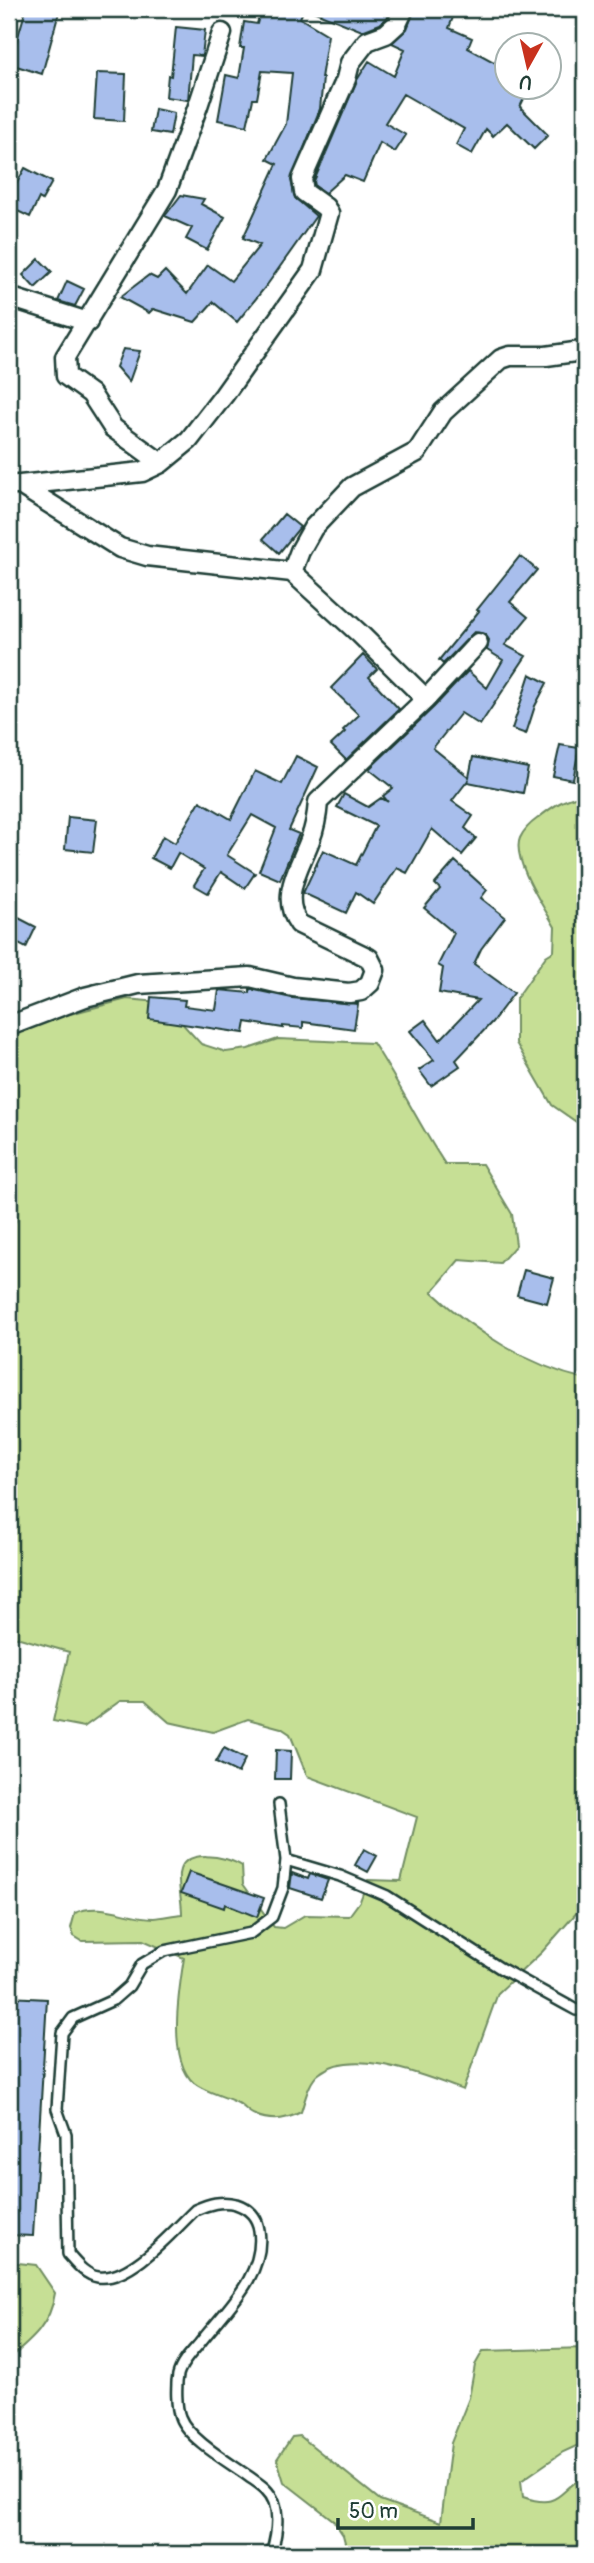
<svg xmlns="http://www.w3.org/2000/svg" width="594" height="2563" font-family="Pangolin,sans-serif">
  <style>
    .green { fill: #c6df95; stroke: #728e64; stroke-width: 2 }
    .building { fill: #a8beec; stroke: #1f3d34; stroke-width: 2 }
    .lines { fill: none; stroke-linecap: round; stroke-linejoin: round }
    .lane-casing { stroke: #1f3d34; stroke-width: 14 }
    .street-casing { stroke: #1f3d34; stroke-width: 23 }
    .lane { stroke: #fff; stroke-width: 9 }
    .street { stroke: #fff; stroke-width: 18 }
  </style>
  <rect width="100%" height="100%" fill="#fff"/>
  <filter id="ink" filterUnits="userSpaceOnUse"><feTurbulence type="fractalNoise" baseFrequency=".0143" numOctaves="2"/><feDisplacementMap in="SourceGraphic" scale="14" xChannelSelector="R" yChannelSelector="G"/><feConvolveMatrix kernelMatrix="1 2 1 2 8 2 1 2 1" color-interpolation-filters="sRGB"/></filter>
  <g filter="url(#ink)">
    <path class="green" d="M585,794V1128L552,1105L516,1043V999L546,956L554,951L555,927C545,909 511,859 520,838C523,831 531,823 538,818C556,804 562,800 585,794Z
      M127,999L158,1002L166,1006L201,1044L226,1052L248,1049L278,1039L373,1043C399,1082 419,1125 445,1164H482L512,1214L516,1245L500,1263L459,1260L432,1292C473,1331 529,1366 585,1379V1907L579,1910L542,1952L498,1993L463,2090C428,2077 354,2046 320,2073C309,2080 305,2100 301,2112C286,2120 271,2122 255,2115C248,2113 244,2106 238,2103C224,2096 205,2092 194,2083C167,2060 179,1989 184,1958L143,1940L82,1941L74,1936L71,1928L75,1913C100,1901 128,1918 154,1918C163,1917 173,1915 182,1914C182,1901 178,1886 179,1874C183,1847 227,1856 242,1866L243,1884L274,1927L283,1928L305,1915L349,1916L360,1901L368,1880L401,1881L417,1817L307,1776L290,1734L281,1728L248,1719L213,1732L169,1722L145,1701H120L84,1727L53,1721L69,1652L9,1635V1233L17,1219L9,1188V1071L11,1068L10,1036L51,1019Z
      M9,2262L36,2265L55,2293C50,2325 33,2339 9,2359Z
      M585,2348V2442L563,2452L521,2481L523,2497C561,2510 557,2491 585,2476V2554H345L347,2550L343,2535L333,2520L284,2482L277,2459L292,2437L300,2436L380,2500L441,2522L451,2443L469,2398L475,2365L483,2351Z"/>
    <path class="building" d="M26,9H60L42,74L10,64Z
      M261,9H304L300,18L328,35L321,78H323L320,109L291,180L295,198L316,216L267,285L237,322L213,302L195,322L153,309L149,313L120,297L149,275L157,279L165,271L187,294L208,265L231,281L260,245L243,238L277,164L267,159L286,124L292,73L262,71L257,99H253L247,126L218,120L226,75L239,78L244,48H240L244,22L257,24Z
      M308,9H392L388,17L380,24L362,31Z
      M415,9H456L449,28L472,38L468,48L507,69V88H529L520,107L548,135L534,149L507,123L493,136L486,129L472,154L456,145L464,129L403,94L385,123L406,135L395,152L380,143L363,182L345,175L325,193L315,186L314,181L357,80L369,61L394,76L405,49L392,43L407,29Z
      M176,27L205,30L202,56L192,55L188,100L166,97L168,75L171,76Z
      M97,73L126,74L124,121L94,119Z
      M155,109L174,113L170,135L151,132Z
      M25,168L52,182L42,200L39,198L30,217L9,207V191L12,192Z
      M181,195L204,199L201,204L225,217L207,250L186,239L192,228L165,216Z
      M39,259L52,272L35,288L23,275Z
      M67,281L84,289L75,306L58,301Z
      M123,349L140,351L129,382L116,367Z
      M284,514L300,527L279,553L263,539Z
      M520,556L537,570L510,602L528,617L505,645L526,656L480,725L461,713L433,748L469,777L473,757L528,768L523,793L468,782L469,779L452,801L473,816L465,828L476,838L462,855L432,829L407,873L397,868L373,904L356,892L346,913L303,893L323,850L356,865L376,826L337,807L344,794L368,807L381,798L388,802L383,796L393,788L369,769L434,707L468,671L487,688L503,660L487,650L489,640L485,634L474,632L443,664L439,660L479,611L477,610Z
      M363,655L377,669L369,677L399,709L346,760L331,745L345,732L343,730L359,715L331,688Z
      M530,674L547,683L535,706L526,734L512,729Z
      M560,745L579,748L573,780L553,776Z
      M296,756L318,767L289,830L299,834L280,880L259,871L276,828L252,815L227,855L255,873L245,888L221,872L208,893L194,885L204,869L178,853L170,868L151,858L163,836L175,843L200,801L231,819L255,771L282,784Z
      M68,817L97,820L93,852L65,849Z
      M455,861L487,890L481,898L505,917L481,949L474,964L514,993L492,1022L456,1060L460,1066L431,1086L419,1070L434,1060L410,1031L425,1020L440,1040L478,1000L439,993L443,968L438,965L454,933L424,908L440,889L435,884Z
      M9,913L36,927L26,948L9,939Z
      M250,989L292,998L358,1004L354,1029L303,1022V1028L283,1026V1028L246,1022L244,1033L149,1019L151,997L185,1000L184,1006L216,1010L219,990L250,993Z
      M524,1270L554,1278L547,1303L517,1295Z
      M224,1748L245,1759L238,1773L216,1762Z
      M276,1750L291,1751L290,1779H275Z
      M364,1849L377,1856L368,1872L355,1865Z
      M189,1872L264,1898L257,1917L225,1904L224,1908L181,1893Z
      M292,1873L308,1879L310,1874L328,1880L321,1898L290,1888Z
      M9,1997L47,1999L33,2236L9,2235Z"/>
    <g class="lines">
      <g class="lane-casing">
        <path id="lane" d="M286,1860L340,1876L387,1896L500,1968L567,2005L576,2010H585
          M271,2554C276,2538 280,2519 274,2502C269,2489 259,2484 248,2476C230,2463 188,2439 180,2417C176,2407 176,2385 178,2375C181,2363 192,2352 199,2344C225,2310 266,2276 259,2230C257,2216 248,2208 236,2204C221,2200 209,2204 195,2210C173,2231 130,2282 98,2277C85,2275 76,2263 68,2254L66,2134L57,2109L62,2033L73,2018L113,2000L129,1986L142,1964L164,1951L251,1933L272,1917L283,1888L286,1860L279,1804"/>
      </g>
      <g class="street-casing">
        <path id="street" d="M9,297L88,322
          M161,463L113,428L91,394L66,376L65,357L167,190L198,106L222,33
          M16,485H20L120,548L147,556L292,572L360,634L426,699L478,643
          M20,485L142,472L161,463L189,440L224,395L313,270L329,213L325,207L304,192L302,179L346,79L350,63L367,41L386,34L397,24L404,9
          M292,572L300,551L313,528L352,487L417,452L443,412L501,359L510,356H546L582,351
          M9,1026L85,997L138,984L250,977L293,987L349,993L361,991L370,983L375,970L369,958L299,924C279,897 300,867 310,840C315,828 317,816 318,802L426,699"/>
      </g>
      <use href="#lane" class="lane"/>
      <use href="#street" class="street"/>
    </g>
  </g>
  <rect width="594" height="2563" fill="none" stroke="#fff" stroke-width="35"/>
  <rect x="18" y="18" width="559" height="2528" fill="none" stroke="#1f3d34" stroke-width="2.5" filter="url(#ink)"/>
  <g transform="translate(528 66) rotate(188)"><circle r="33" fill="#ffffff" stroke="#a5b1ae" stroke-width="2"/>
  <path d="M0-5L12 26L0 18L-12 26Z" fill="#c8321e"/>
  <text y="-10" font-size="19" font-weight="bold" text-anchor="middle" fill="#1f3d34">U</text>
  </g>
  <path d="M338 2518v10h135v-10" fill="none" stroke="#1f3d34" stroke-width="3.5"/>
  <text x="349" y="2518" font-size="21" fill="#1f3d34" stroke="#ffffff" stroke-width="5" paint-order="stroke">50 m</text>
</svg>
